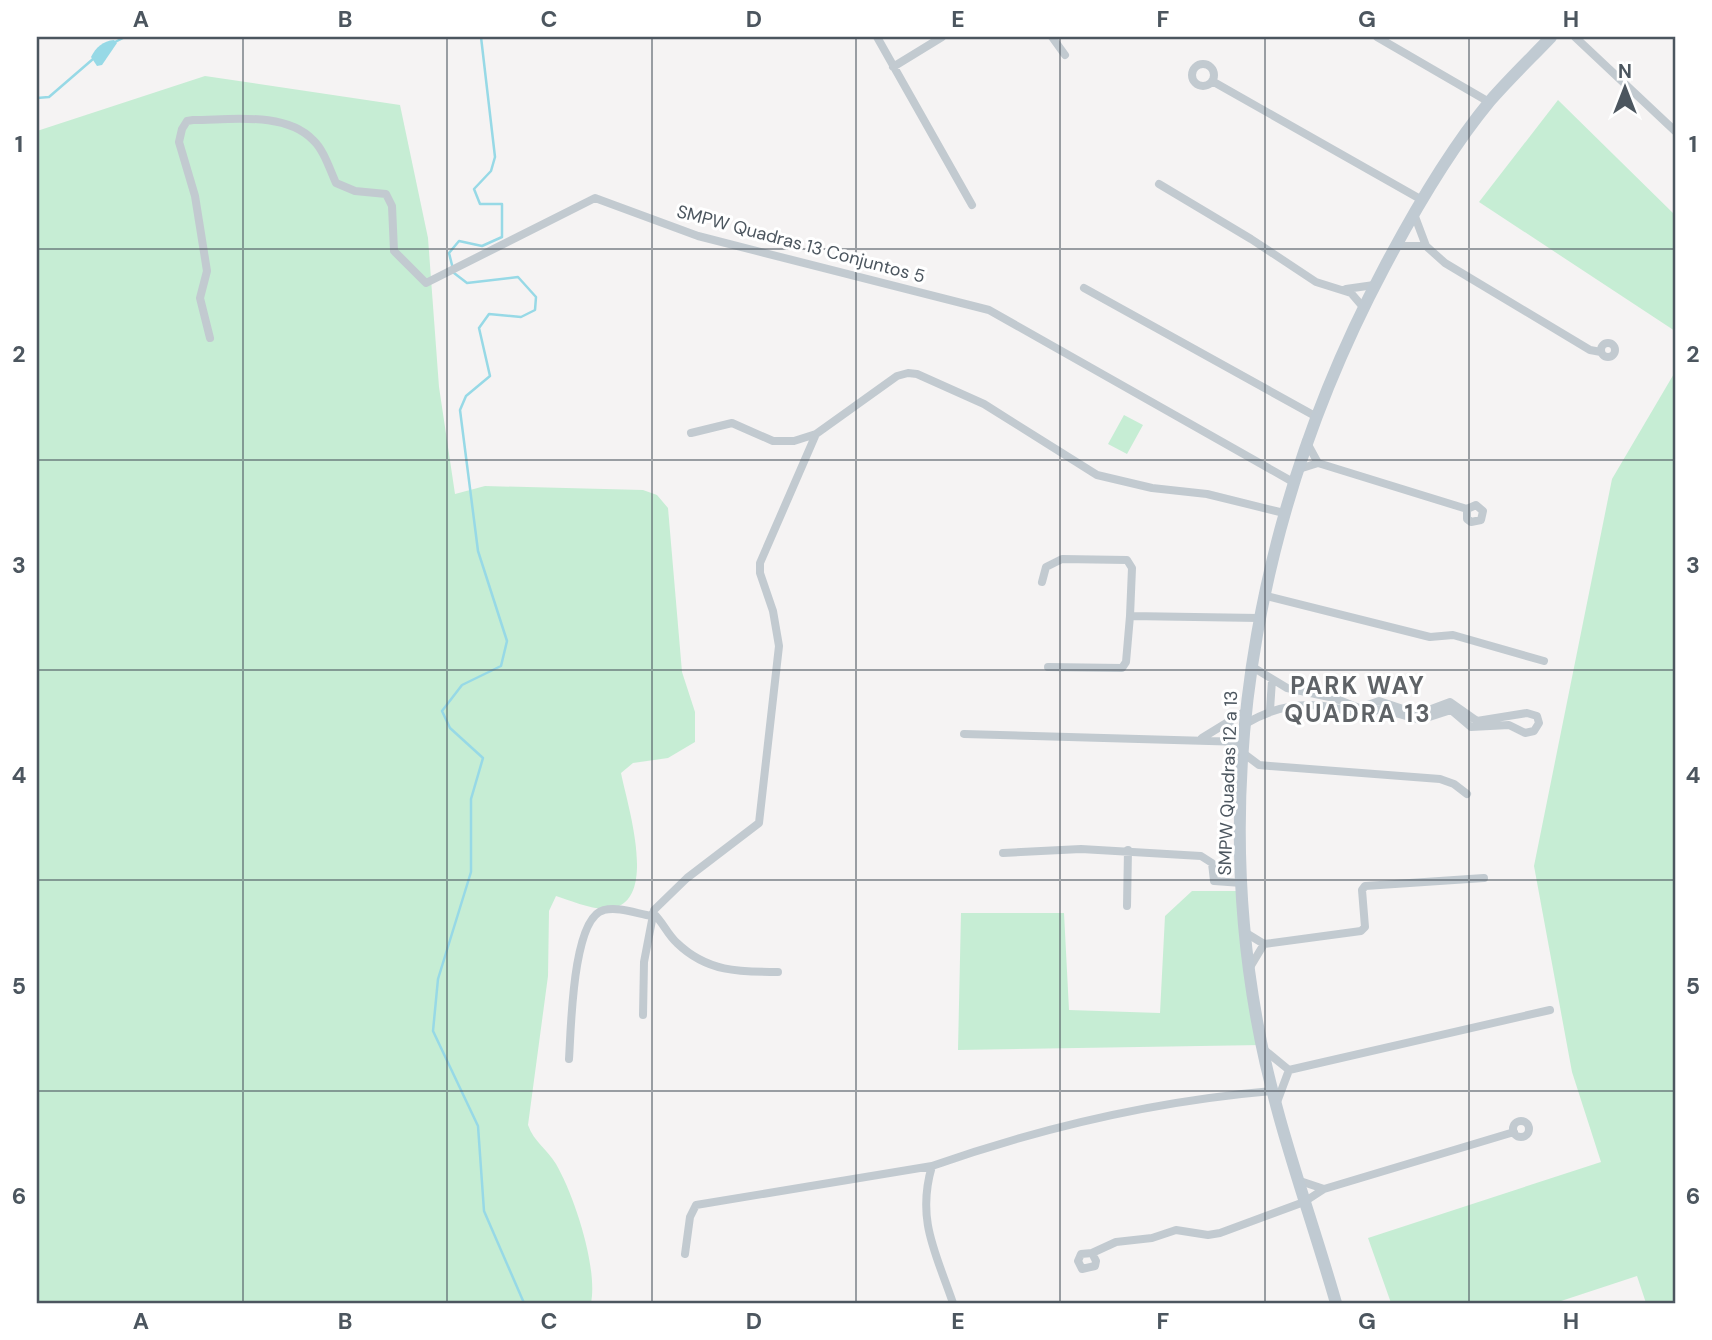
<svg xmlns="http://www.w3.org/2000/svg" width="1712" height="1340" font-family="'DM Sans',sans-serif">
  <style>
    .green { fill: #c6edd4 }
    .water { fill: #97d9e6 }
    .lines { fill: none; stroke-linecap: round; stroke-linejoin: round }
    .stream { stroke: #97d9e6; stroke-width: 2.5 }
    .street { stroke: #c2cad0; stroke-width: 8 }
    .secondary { stroke: #c0cad2; stroke-width: 12 }
    .grid { fill: none; stroke: #4c565f; stroke-width: 2; stroke-opacity: 0.55 }
    .labels { text-anchor: middle; stroke-width: 6; stroke-linejoin: round; paint-order: stroke }
    .street-label { font-size: 18px; fill: #4c565f; stroke: #fff }
    .district-label { font-size: 24px; font-weight: bold; letter-spacing: 2px; fill: #5f6367; stroke: #fff }
    .neatline { fill: none; stroke: #4c565f; stroke-width: 2.5 }
    .grid-label { font-size: 23px; text-anchor: middle; font-weight: bold; fill: #4c565f }
  </style>
  <rect width="100%" height="100%" fill="#f5f3f3"/>
  <path class="green" d="M205,76L400,105L428,238L439,387L455,494L485,486L643,490L657,495L668,508L682,672L695,712V742L668,758L633,763L621,773C627,803 655,890 619,906C602,915 573,901 556,896L549,911L548,976L528,1125C534,1142 547,1149 556,1164C574,1195 598,1267 591,1303H37V131Z
    M1558,100L1675,215V331L1479,202Z
    M1675,372V1303H1646L1637,1276L1555,1303H1391L1368,1238L1601,1162L1572,1072L1534,866L1612,479Z
    M1124,415L1143,425L1127,454L1108,444Z
    M1192,891H1243L1262,1045L958,1050L961,913H1064L1069,1010L1160,1013L1165,916Z"/>
  <path class="water" d="M114,40L117,43L102,65L97,66L91,57C96,47 103,41 114,40Z"/>
  <g class="lines">
    <path class="stream" d="M481,37L495,157L491,171L474,189L480,204H502V237L482,246L459,241L449,253L454,273L467,283L518,277L536,297L535,310L521,317L489,314L479,328L490,376L466,396L460,410L478,551L507,641L501,666L462,685L442,711L450,728L483,758L471,799V872L438,979L433,1031L478,1126L484,1211L524,1303
      M115,42L125,37
      M37,98L49,97L93,59"/>
    <path class="street" d="M877,37L972,205
      M1052,37L1065,55
      M1377,37L1489,102
      M1575,37L1675,131
      M1192 75a11 11 0 1 1 22 0a11 11 0 1 1-22 0Z
      M893,67L942,37
      M1212,81L1422,200
      M1159,184L1251,239L1316,282L1351,293L1363,307
      M1414,214L1426,246L1445,263L1590,350L1601,352
      M1395,246H1426
      M1084,288L1315,416
      M1346,289L1374,285
      M210,338L200,298L207,271L195,196L179,142L182,129L187,121L193,120C230,120 285,111 313,140C324,150 330,170 336,183L355,191L386,194L392,206L394,251L426,283L595,198L698,236L989,310L1293,482
      M1601 350a7 7 0 1 1 14 0a7 7 0 1 1-14 0Z
      M691,433L732,423L773,441H794L816,434
      M1306,441L1318,463
      M1299,469L1318,463L1467,509L1476,505L1483,511L1481,520L1471,522L1467,519V509
      M1042,582L1046,567L1062,559L1127,560L1132,568L1130,616
      M1263,595L1430,637L1453,635L1544,661
      M1048,667L1122,668L1126,662L1130,616L1259,618
      M1270,710L1272,680
      M1229,723L1233,731L1231,741
      M1245,724C1282,702 1320,699 1359,716L1381,709L1420,720L1451,710L1471,727L1509,725L1525,733L1534,731L1539,723L1537,716L1527,713L1477,721L1450,702L1418,714L1379,701L1359,708L1334,698L1287,688L1251,666
      M964,734L1244,742
      M1202,738L1246,711
      M1243,753L1259,765L1270,766L1440,779L1454,784L1467,794
      M1003,853L1081,849L1201,856L1212,863L1214,881L1242,883
      M1127,906L1128,850
      M653,913C663,922 667,934 677,943C707,972 739,972 778,972
      M1246,933L1264,944L1361,931L1365,927L1362,890L1365,886L1484,878
      M1249,969L1264,944
      M643,1015L644,962L654,910L687,878L759,823L779,646L773,611L760,573V563L816,434L897,376L908,373L917,374L984,404L1097,475L1152,488L1207,494L1284,513
      M1262,1048L1289,1070
      M569,1059C571,1032 572,917 604,910C618,906 638,914 652,916
      M1289,1070L1550,1010
      M1277,1102L1289,1070
      M1513 1129a8 8 0 1 1 16 0a8 8 0 1 1-16 0Z
      M1297,1180L1324,1189
      M1092,1253L1096,1261L1095,1266L1082,1269L1078,1261L1081,1254L1092,1253L1116,1242L1152,1238L1176,1230L1208,1235L1220,1233L1304,1202L1324,1189L1514,1132
      M685,1254L690,1217L696,1205L932,1166
      M953,1303C936,1253 916,1220 932,1166C1043,1127 1156,1101 1272,1091"/>
    <path class="secondary" d="M1336,1303C1309,1209 1274,1117 1257,1021C1210,763 1262,498 1384,268C1413,213 1451,148 1490,101C1509,79 1531,58 1551,37"/>
  </g>
  <path class="grid" d="M243,37V1303M447,37V1303M652,37V1303M856,37V1303M1060,37V1303M1265,37V1303M1469,37V1303M37,249H1675M37,460H1675M37,670H1675M37,880H1675M37,1091H1675"/>
  <g class="labels">
    <g class="street-label">
      <text transform="translate(801 244) rotate(15)" y="6">SMPW Quadras 13 Conjuntos 5</text>
      <text transform="translate(1228 783) rotate(-88)" y="6">SMPW Quadras 12 a 13</text>
    </g>
    <g class="district-label">
      <text x="1358" y="694">PARK WAY<tspan x="1358" dy="28">QUADRA 13</tspan></text>
    </g>
  </g>
  <rect width="1712" height="1340" fill="none" stroke="#ffffff" stroke-width="77"/>
  <g transform="translate(1625 88)" stroke="#ffffff" stroke-width="5" paint-order="stroke">
  <path d="M0-5L12 26L0 18L-12 26Z" fill="#4c565f"/>
  <text y="-10" font-size="19" font-weight="bold" text-anchor="middle" fill="#4c565f">N</text>
  </g>
  <rect x="38" y="38" width="1636" height="1264" class="neatline"/>
  <g class="grid-label">
    <text x="141" y="27">A</text>
    <text x="345" y="27">B</text>
    <text x="549" y="27">C</text>
    <text x="754" y="27">D</text>
    <text x="958" y="27">E</text>
    <text x="1163" y="27">F</text>
    <text x="1367" y="27">G</text>
    <text x="1571" y="27">H</text>
    <text x="19" y="152">1</text>
    <text x="1693" y="152">1</text>
    <text x="19" y="362">2</text>
    <text x="1693" y="362">2</text>
    <text x="19" y="573">3</text>
    <text x="1693" y="573">3</text>
    <text x="19" y="783">4</text>
    <text x="1693" y="783">4</text>
    <text x="19" y="994">5</text>
    <text x="1693" y="994">5</text>
    <text x="19" y="1204">6</text>
    <text x="1693" y="1204">6</text>
    <text x="141" y="1329">A</text>
    <text x="345" y="1329">B</text>
    <text x="549" y="1329">C</text>
    <text x="754" y="1329">D</text>
    <text x="958" y="1329">E</text>
    <text x="1163" y="1329">F</text>
    <text x="1367" y="1329">G</text>
    <text x="1571" y="1329">H</text>
  </g>
</svg>
